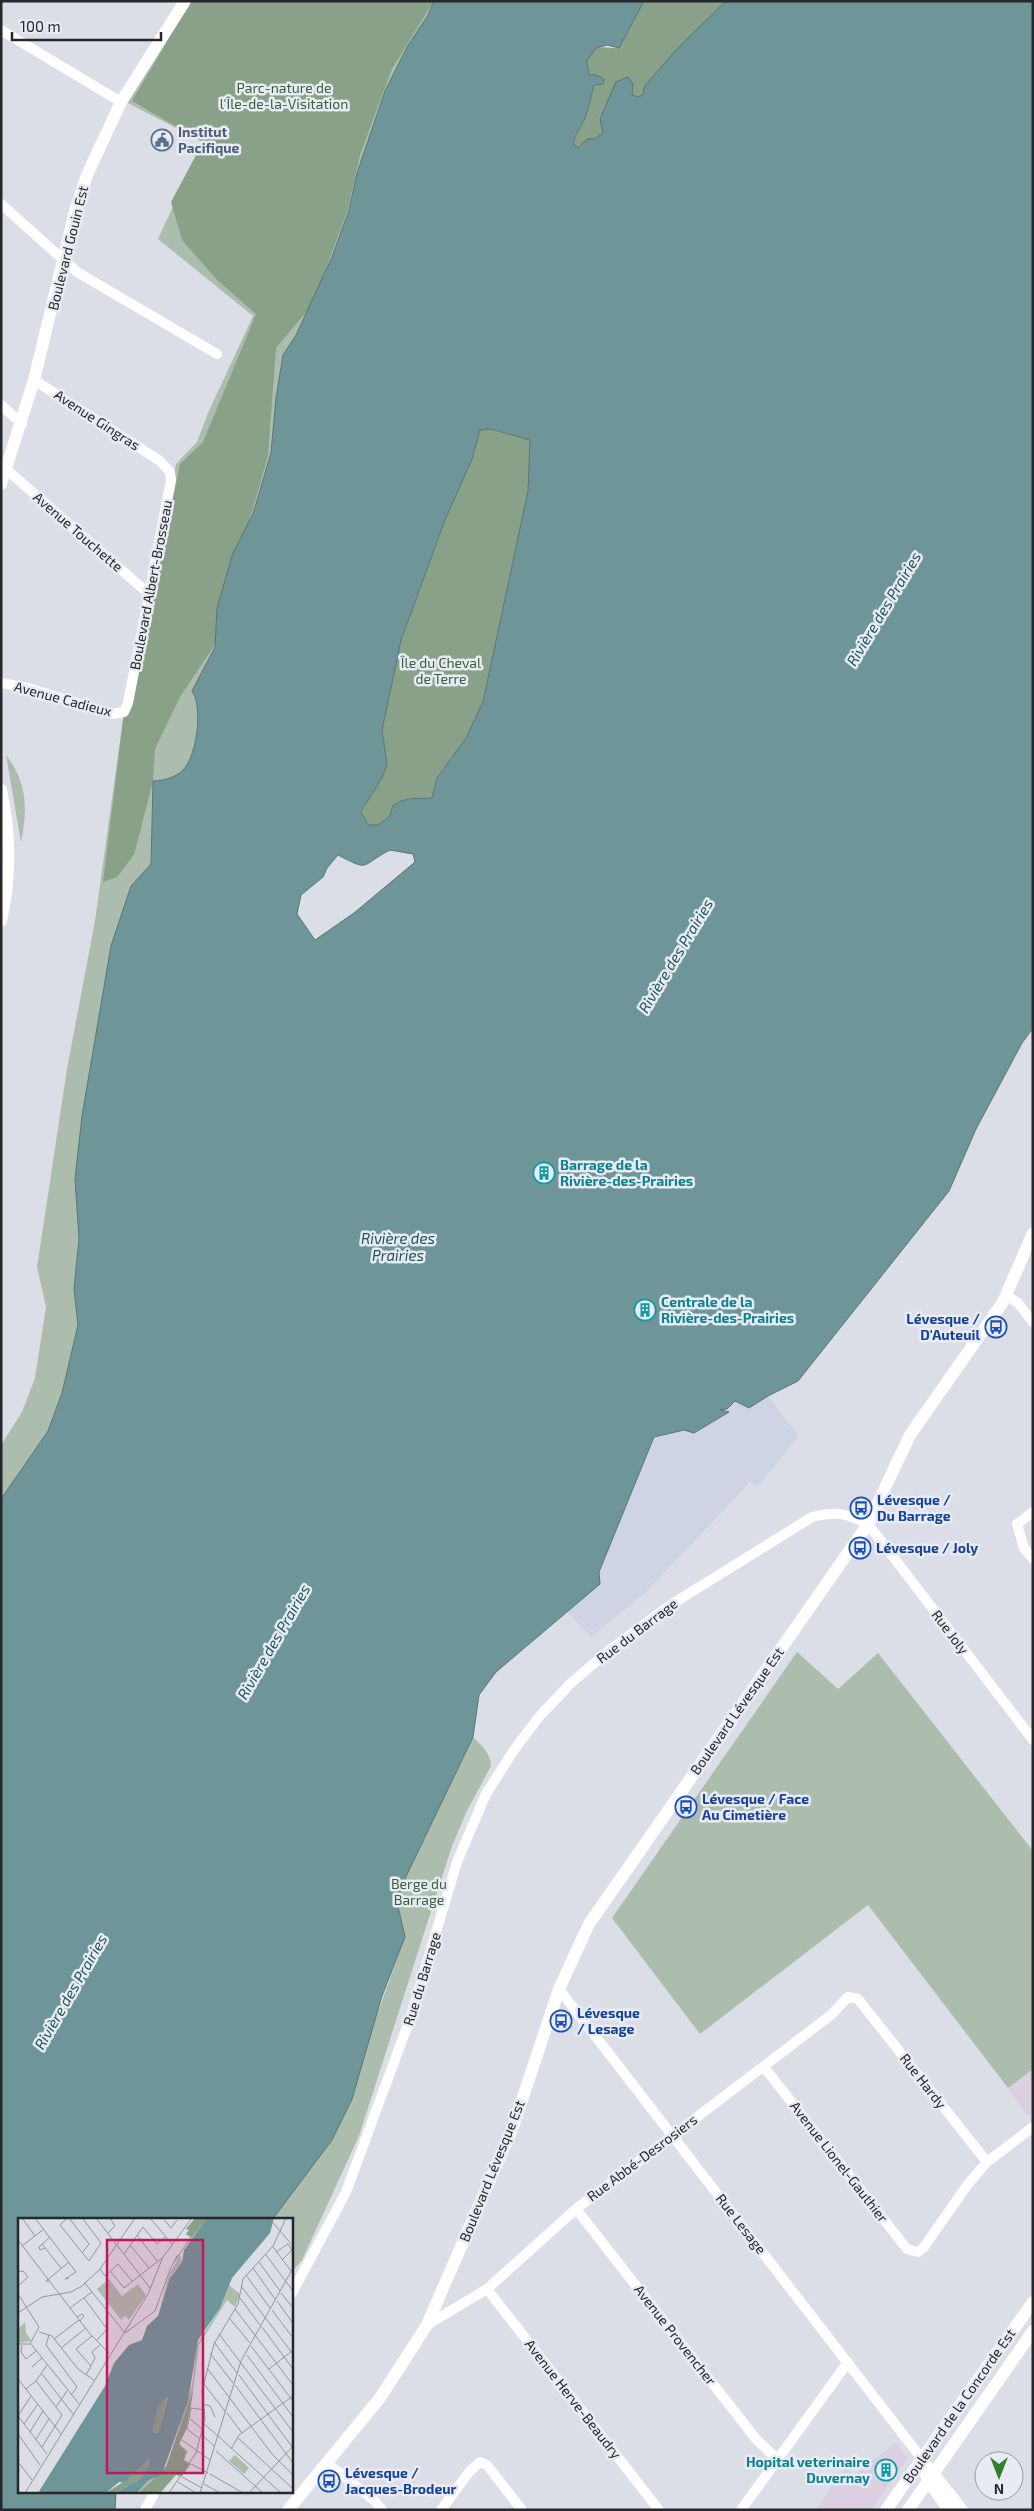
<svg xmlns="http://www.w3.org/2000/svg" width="1034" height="2511" font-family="'Exo 2',sans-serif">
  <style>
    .commercial { fill: #dccfe2 }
    .built { fill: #ced4e3 }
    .green { fill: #acbdad }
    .forest { fill: #89a189 }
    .water { fill: #6e9699; stroke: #587578; fill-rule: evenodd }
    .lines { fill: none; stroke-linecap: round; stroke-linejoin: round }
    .minor { stroke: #fff; stroke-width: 10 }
    .tertiary { stroke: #fff; stroke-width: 12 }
    .labels { text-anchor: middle; stroke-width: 5; stroke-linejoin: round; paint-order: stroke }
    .park-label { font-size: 14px; fill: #38603b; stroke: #e8ebf3 }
    .service-label { font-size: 14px; font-weight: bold; fill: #4e5e75; stroke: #e8ebf3; text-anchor: start }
    .street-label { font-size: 14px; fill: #26272a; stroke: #e8ebf3 }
    .culture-label { font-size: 14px; font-weight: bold; fill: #0d838f; stroke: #e8ebf3; text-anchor: start }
    .transit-label { font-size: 14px; font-weight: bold; fill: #164399; stroke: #e8ebf3; text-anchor: start }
    .water-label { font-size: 15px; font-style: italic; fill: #1c565b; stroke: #e8ebf3 }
    .inset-road { fill: none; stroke: #93959b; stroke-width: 1 }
    .view { fill: #c2185b; fill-opacity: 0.15; stroke: #c2185b; stroke-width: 2.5 }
    .inset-edge { fill: none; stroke: #26272a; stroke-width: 2.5 }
  </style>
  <rect width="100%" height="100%" fill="#dbdee6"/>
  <path class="commercial" d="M1033,2069V2111L1027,2115L1008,2088Z
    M896,2442L907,2459L871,2510H816L846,2465L854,2475Z"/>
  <path class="built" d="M768,1396L799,1436L758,1486L750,1482L649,1589L591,1637L567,1612L600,1584L599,1572L654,1437L684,1430L735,1401L749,1408Z"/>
  <path class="green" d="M186,1H434L428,15L407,47L385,91L357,173L349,210L332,257L296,335L283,355L276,398L271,453L253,514L233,553L217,608L215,647L192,691C202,707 197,754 184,769C177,777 163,780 153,782L151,864L131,886L124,909L75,1179L79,1239L74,1289L78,1325L62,1393L48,1431L1,1499V1445L22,1412L35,1378L46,1307L37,1267L67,1069L95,921L124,712L176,464L197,442L208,413L253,316L158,239L203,142L126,102Z
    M6,755C27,782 28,809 21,842Z
    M797,1652L838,1689L878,1653L1033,1851V2069L1008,2088L868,1905L700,2034L612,1918Z
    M473,1737C481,1745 491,1754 491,1766L466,1813L452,1846L359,2136L302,2260L291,2273V2220H272L332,2140L405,1937L398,1906L401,1887Z"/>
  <path class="forest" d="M191,1H438L430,7L392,69L360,155L348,209L313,304L276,348L268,456L214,646L180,697L155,749L153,781L134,855L117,877L103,882L123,720L158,573L180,464L203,442L256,314L217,280L182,240L171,202L203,142L132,101Z
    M644,1H726L644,87L643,95L639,97L632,95V85L628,77L603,133L578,149L573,144C575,134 581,127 585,118C589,107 591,95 594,85L603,84L604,79L596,75H589L587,60L596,48C606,46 612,49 619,48Z
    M480,429H491L530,440L528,491L483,702L466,738L437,778L432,798C413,799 412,795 393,805L390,816L378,825H368L361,813L382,778L387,764L382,730L401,640L445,520L472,459Z"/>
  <path class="water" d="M434,1H644L619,48L607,45L596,48L587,60L589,75H596L604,79L603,84L594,85C591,96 589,107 585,118C581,127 575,134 573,144L578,148L587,139H594L603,133L600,119L616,82L628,77L633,84L632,95L638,97L643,95L644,87L676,50L726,1H1033V1028L1022,1043L976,1129L949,1191L798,1381L768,1396L749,1408L735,1401L727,1409L720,1410L729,1412L694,1433L684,1430L654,1437L599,1572L600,1584L496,1672L479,1695L473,1737L401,1887L398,1906L405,1937L382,1996L352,2099L332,2140L272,2220H19V2492H116L115,2510H1V1499L48,1431L62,1393L78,1325L74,1289L79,1239L75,1179L82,1116L111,946L131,886L151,864L153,781C163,781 177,777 184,769C197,754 203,707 192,691L215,647L217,608L233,553L253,514L271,453L276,398L283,355L296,335L332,257L349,210L357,173L385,91L407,47L428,15ZM491,429L530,440L528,491L483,702L466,738L437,778L432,798C413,800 412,795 393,805L390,816L378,825H368L361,812L382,778L387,764L382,730L401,640L445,520L472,459L480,430ZM390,850L413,854L415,862L354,913L315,940L297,914L301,895L323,877L327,868L338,855C371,872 359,866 390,850Z"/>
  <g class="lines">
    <path class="minor" d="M1,30L121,102
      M1,204L77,272L217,354
      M1,405L22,424
      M7,470L149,594
      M1,683L28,688L112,714L124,712L128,703L171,480L170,472L160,461L34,380
      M1006,1295L1018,1303L1033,1322
      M1033,1512L1017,1524L1024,1548L1033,1559
      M559,1989L922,2459
      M764,2067L907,2249L918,2252L924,2247L968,2184L987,2162L1033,2127
      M576,2209L756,2439L776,2458
      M487,2289L659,2510
      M291,2295L346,2192L410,2019L457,1862L486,1794L514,1750L538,1718L571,1683L612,1648L672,1604L812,1517C837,1511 845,1513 868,1524L1033,1740
      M427,2325L487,2289L576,2209L831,2015L848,1997L858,1999L987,2162
      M327,2463L375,2501L382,2510
      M145,2510L155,2492
      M441,2510L469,2472L480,2462L487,2465L522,2510
      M741,2510L848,2362"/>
    <path class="tertiary" d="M1,484L34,380L75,211L87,175L121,102L185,1
      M1,790C11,835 11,877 1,921
      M928,2467L962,2510
      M926,2475L928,2481L949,2510
      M288,2510L380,2398L427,2325L513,2127L559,1989L589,1924L868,1524L910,1435L1003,1302L1033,1233
      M886,2510L1033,2302
      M908,2510L1033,2331"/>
  </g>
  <defs>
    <g id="civic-ring" transform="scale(1.125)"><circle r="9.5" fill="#e8ebf3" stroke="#5c6f8a" stroke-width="1.5"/><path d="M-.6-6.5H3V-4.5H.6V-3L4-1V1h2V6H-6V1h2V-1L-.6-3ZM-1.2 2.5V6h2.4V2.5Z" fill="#5c6f8a"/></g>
    <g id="building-ring" transform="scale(1.125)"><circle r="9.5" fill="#e8ebf3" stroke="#0f9aa8" stroke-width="1.5"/><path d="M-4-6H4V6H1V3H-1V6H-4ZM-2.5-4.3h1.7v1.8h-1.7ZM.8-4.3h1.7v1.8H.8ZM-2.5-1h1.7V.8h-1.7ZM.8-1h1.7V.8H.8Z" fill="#0f9aa8"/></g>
    <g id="bus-ring" transform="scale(1.125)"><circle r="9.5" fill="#e8ebf3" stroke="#1a4fb4" stroke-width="1.5"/><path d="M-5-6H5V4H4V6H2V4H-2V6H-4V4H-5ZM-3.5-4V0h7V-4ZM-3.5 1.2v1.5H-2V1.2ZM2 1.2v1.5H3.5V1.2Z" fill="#1a4fb4"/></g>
  </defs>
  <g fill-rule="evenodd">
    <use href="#civic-ring" x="162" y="140"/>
    <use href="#building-ring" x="544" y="1173"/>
    <use href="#building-ring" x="645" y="1310"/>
    <use href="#bus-ring" x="996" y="1327"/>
    <use href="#bus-ring" x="861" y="1508"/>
    <use href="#bus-ring" x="860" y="1548"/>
    <use href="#bus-ring" x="686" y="1807"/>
    <use href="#bus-ring" x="561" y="2021"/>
    <use href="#building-ring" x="886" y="2470"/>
    <use href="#bus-ring" x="329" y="2481"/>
  </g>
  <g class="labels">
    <g class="park-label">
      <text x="284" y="93">Parc-nature de<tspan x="284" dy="16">l'Île-de-la-Visitation</tspan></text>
      <text x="441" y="668">Île du Cheval<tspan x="441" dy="16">de Terre</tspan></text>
      <text x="419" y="1889">Berge du<tspan x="419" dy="16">Barrage</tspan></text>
    </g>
    <g class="service-label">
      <text x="178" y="137">Institut<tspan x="178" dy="16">Pacifique</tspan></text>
    </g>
    <g class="street-label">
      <text transform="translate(68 248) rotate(-76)" y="5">Boulevard Gouin Est</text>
      <text transform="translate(97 420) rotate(33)" y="5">Avenue Gingras</text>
      <text transform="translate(78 532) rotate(41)" y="5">Avenue Touchette</text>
      <text transform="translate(151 585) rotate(-79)" y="5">Boulevard Albert-Brosseau</text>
      <text transform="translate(63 699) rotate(15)" y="5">Avenue Cadieux</text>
      <text transform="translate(637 1631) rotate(-37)" y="5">Rue du Barrage</text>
      <text transform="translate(950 1632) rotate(53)" y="5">Rue Joly</text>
      <text transform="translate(737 1711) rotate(-55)" y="5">Boulevard Lévesque Est</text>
      <text transform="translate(422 1979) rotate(-73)" y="5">Rue du Barrage</text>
      <text transform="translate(923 2081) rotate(52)" y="5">Rue Hardy</text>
      <text transform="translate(642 2158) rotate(-37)" y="5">Rue Abbé-Desrosiers</text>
      <text transform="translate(839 2162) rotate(52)" y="5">Avenue Lionel-Gauthier</text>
      <text transform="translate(492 2171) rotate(-68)" y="5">Boulevard Lévesque Est</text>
      <text transform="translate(741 2224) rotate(52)" y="5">Rue Lesage</text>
      <text transform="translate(675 2335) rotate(52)" y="5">Avenue Provencher</text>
      <text transform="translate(573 2399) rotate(52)" y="5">Avenue Herve-Beaudry</text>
      <text transform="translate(959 2406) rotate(-55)" y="5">Boulevard de la Concorde Est</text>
    </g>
    <g class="culture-label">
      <text x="560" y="1170">Barrage de la<tspan x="560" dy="16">Rivière-des-Prairies</tspan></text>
      <text x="661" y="1307">Centrale de la<tspan x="661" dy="16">Rivière-des-Prairies</tspan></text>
      <text x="870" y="2467" text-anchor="end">Hopital veterinaire<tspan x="870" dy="16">Duvernay</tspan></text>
    </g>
    <g class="transit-label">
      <text x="980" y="1324" text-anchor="end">Lévesque /<tspan x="980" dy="16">D'Auteuil</tspan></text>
      <text x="877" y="1505">Lévesque /<tspan x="877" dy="16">Du Barrage</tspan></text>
      <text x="876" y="1553">Lévesque / Joly</text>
      <text x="702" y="1804">Lévesque / Face<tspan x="702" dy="16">Au Cimetière</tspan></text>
      <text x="577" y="2018">Lévesque<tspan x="577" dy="16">/ Lesage</tspan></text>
      <text x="345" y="2478">Lévesque /<tspan x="345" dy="16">Jacques-Brodeur</tspan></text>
    </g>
    <g class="water-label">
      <text transform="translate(884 609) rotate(-59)" y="5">Rivière des Prairies</text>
      <text transform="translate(676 956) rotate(-59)" y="5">Rivière des Prairies</text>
      <text x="398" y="1244">Rivière des<tspan x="398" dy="17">Prairies</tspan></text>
      <text transform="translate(274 1642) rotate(-60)" y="5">Rivière des Prairies</text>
      <text transform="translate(71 1992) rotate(-60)" y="5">Rivière des Prairies</text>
    </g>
  </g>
  <g transform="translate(18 2218)">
    <rect width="275" height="275" fill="#dbdee6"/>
    <path d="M162,37L164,44L154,56L141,94L151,57ZM91,61L104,78L120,66L128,77L111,102L107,98L103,102L79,71ZM211,67L222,76L217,89L209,82L181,127L173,189L168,212L161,226L170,233L166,242L173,246L163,259L157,256L151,261L143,275H119L130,263L144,256L149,247L174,167L179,126L202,90ZM7,104L8,115L14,123L0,125V111ZM217,237L231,250L226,256L211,243Z" fill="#acbdad"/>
    <path d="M177,0H189L174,20L168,16L171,12L168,11ZM175,173L168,212L161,226L168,234L166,242L172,246L164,258L158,257L142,275H121L148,249ZM150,178L140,215L135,214L140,190L144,181ZM131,241L130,249L122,261L98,275H88L111,260Z" fill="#89a189"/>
    <path d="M189,0H256L252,15L214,60L202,90L180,122L170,183L144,256L130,263L119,275H98L122,261L130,249L131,241L107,264H101L88,275H20L87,168L96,145L111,127L124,122L129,108L140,98L152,60L164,44L166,32ZM150,179L140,215L135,214L140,190L145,181Z" fill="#6e9699" fill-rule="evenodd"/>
    <path class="inset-road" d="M4,0L17,18M17,0L58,54L47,61L51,60M49,0L42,7L71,43M51,0L71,26L64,35M78,0L132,70M132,0L154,26M145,0L153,10L159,2M251,0L275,28M65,1L83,25L71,43M90,15L97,8L92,0M119,17L139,43M0,22L72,116L91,135M24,26L43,50M112,27L131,50M4,28L26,11M255,29L273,53M27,30L22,32L21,29L32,19M258,34L270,26L274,32L264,42M106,36L125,9L139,26L147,19M161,37L173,19M248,37L275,73M241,44L262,73M235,50L257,81M82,51L87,58L100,46L114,63M0,54L5,53L10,59L0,68M93,54L106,70L144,40M228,57L252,90M31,63H28L51,44M66,64L107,115L137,93L152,52L159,38L161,37L157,43M223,68L275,136M263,75L275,90M0,76L21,109L12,126H0M66,80L89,111L79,122M222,80L242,107M259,83L275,105M52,90L74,74M217,91L275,167M254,92L275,120M0,95L24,79L53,74L64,68L82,51L117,0M59,99L64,96L66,98L62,103M212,101L232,125M244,109L275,151M21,114L34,118L60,151L77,163M201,116L275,214M31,117L28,127L59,169L53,177M36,121L61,102M196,124L219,155M13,126L62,187M4,127L3,134L8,141L18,133M233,128L275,183M43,130L68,110M192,135L215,165M229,137L275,199M17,146L14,149L24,140M73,148L58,131L74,118M189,150L254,236L275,257M251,151L274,133M24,156L55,196M68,157L77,140L74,134L83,126M221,157L275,230M0,161L43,216M18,163L44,197L24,229M185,165L207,193M217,167L275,245M8,171L18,163L29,147M185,186L192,188L197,199M38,189L49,173M209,195L224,215M0,198L29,236M0,198L13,178M171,200L184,211M6,206L20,186M186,206L200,218M12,214L25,193M0,216L22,247M183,216L197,229M200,218L263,275M219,219L275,271M181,220L169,211L173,190L187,192M18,221L31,201M164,222L192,242M213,231L221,217L275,178M198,233L245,275M0,244L14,262M173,246L190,255M192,256L225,275M164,259L184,270M160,264L178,275M186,266L202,275M7,275L130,76L145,39L174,0M151,275L178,235L187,201L184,173L196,126L220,86L225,61L255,28L268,0M182,275L223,143L275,50M231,275L275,228"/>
    <path class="view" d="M89,22H185V255H89Z"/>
    <rect width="275" height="275" class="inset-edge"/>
  </g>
  <rect width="1034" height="2511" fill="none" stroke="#26272a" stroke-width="5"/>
  <g transform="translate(999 2476) rotate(180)"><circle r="24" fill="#e8ebf3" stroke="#9a9da3"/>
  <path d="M0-4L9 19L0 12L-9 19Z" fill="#307f29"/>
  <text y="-8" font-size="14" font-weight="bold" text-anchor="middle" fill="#26272a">N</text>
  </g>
  <path d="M12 32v8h149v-8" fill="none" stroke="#26272a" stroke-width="2.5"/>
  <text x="20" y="32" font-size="15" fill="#26272a" stroke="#e8ebf3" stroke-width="4" paint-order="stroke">100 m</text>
</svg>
